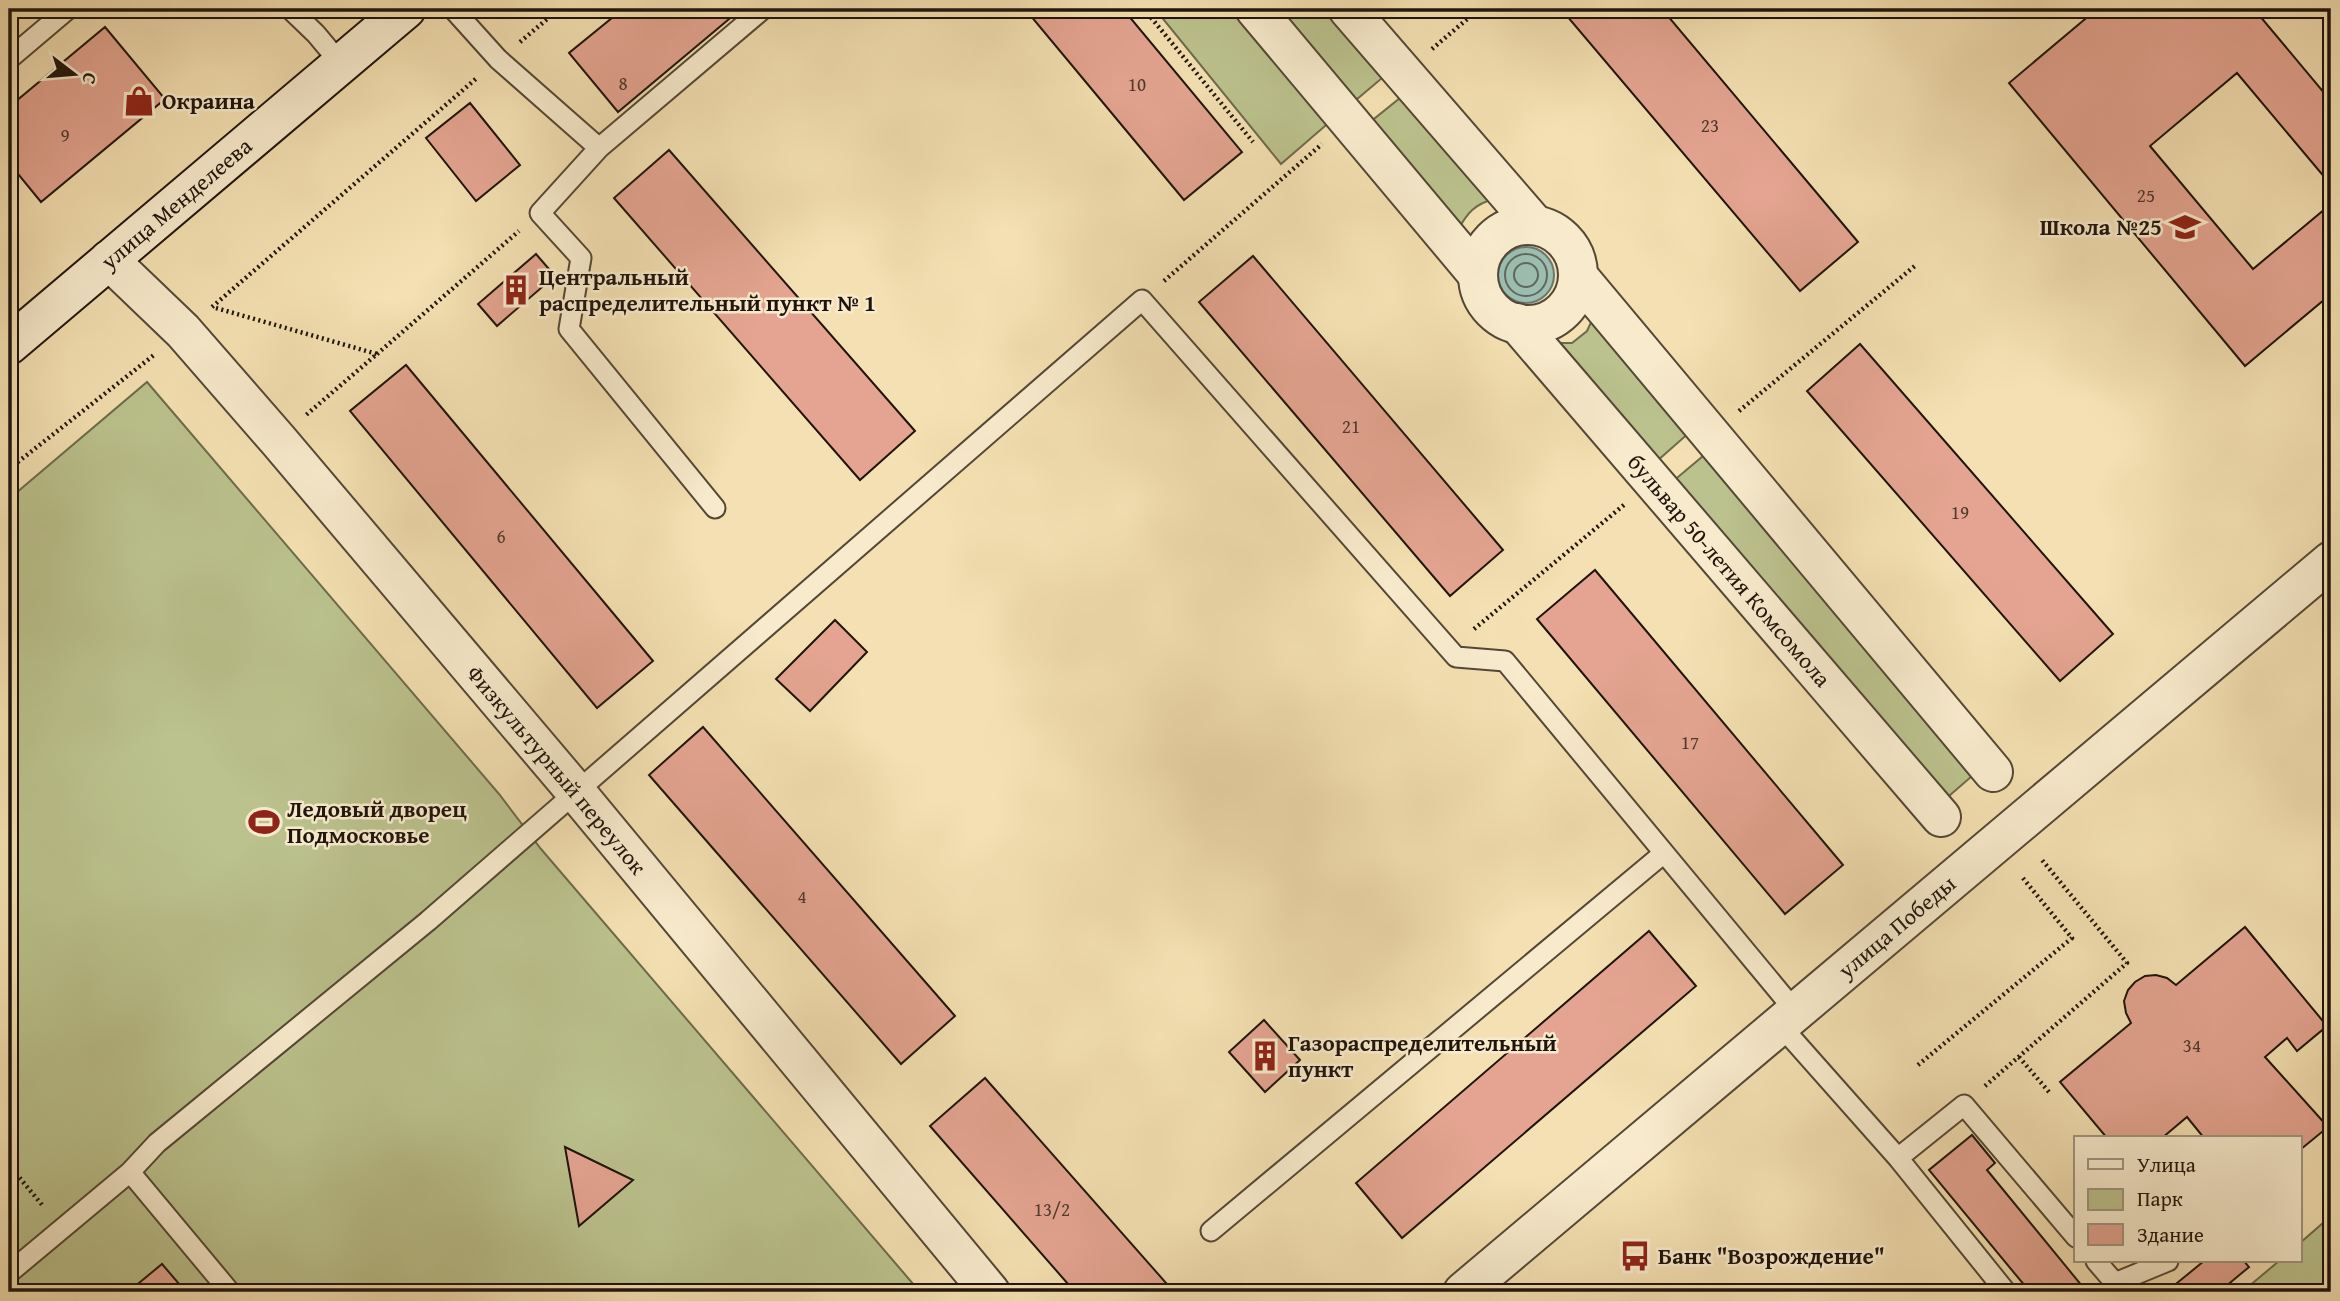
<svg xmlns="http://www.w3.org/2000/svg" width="2340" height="1301" font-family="'Gentium Book Plus',serif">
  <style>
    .green { fill: #bbc28d; stroke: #6d6b4c; stroke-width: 2 }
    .water { fill: #9cbdb0; stroke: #6a796e; stroke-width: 2 }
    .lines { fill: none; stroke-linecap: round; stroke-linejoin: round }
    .shore { stroke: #5e685e; stroke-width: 2 }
    .building { fill: #e4a491; stroke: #1f140c; stroke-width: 2 }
    .lane-casing { stroke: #544736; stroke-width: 23 }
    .street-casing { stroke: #544736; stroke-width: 42 }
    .secondary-casing { stroke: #1f140c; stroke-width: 42 }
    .path { stroke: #1f140c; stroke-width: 4.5; stroke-dasharray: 2 3.5; stroke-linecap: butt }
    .lane { stroke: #f8ebcd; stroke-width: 19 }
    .street { stroke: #f8ebcd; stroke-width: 38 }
    .secondary { stroke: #f8ebcd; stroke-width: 38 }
    .labels { text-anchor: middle; stroke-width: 5; stroke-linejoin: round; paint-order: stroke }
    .number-label { font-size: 19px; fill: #50382d }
    .poi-label { font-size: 23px; font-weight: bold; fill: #1f140c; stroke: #f8ebcd; text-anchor: start }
    .street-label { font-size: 23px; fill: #1f140c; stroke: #f8ebcd }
  </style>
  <rect width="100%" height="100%" fill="#f4e0b2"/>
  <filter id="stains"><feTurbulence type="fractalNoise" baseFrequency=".00286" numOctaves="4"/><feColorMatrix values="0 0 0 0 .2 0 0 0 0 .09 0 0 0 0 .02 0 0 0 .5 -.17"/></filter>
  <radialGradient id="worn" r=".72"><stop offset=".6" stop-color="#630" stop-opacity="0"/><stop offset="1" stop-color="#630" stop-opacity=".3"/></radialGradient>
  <path class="green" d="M1155,9H1237L1332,120L1281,164Z
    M1269,9H1334L1388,73L1350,105Z
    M1405,94L1494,199C1475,204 1467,213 1458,230L1369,123Z
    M1593,318L1690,432L1657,461L1557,343H1572L1587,331Z
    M147,382L499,794L541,849L920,1292H9V499Z
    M1709,451L1979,770L1942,802L1672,482Z
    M2331,1216V1292H2242L2279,1261H2300V1243Z"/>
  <path class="water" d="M1498 275a28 28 0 1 1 56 0a28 28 0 1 1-56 0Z"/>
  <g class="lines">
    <path class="shore" d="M1505 275a21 21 0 1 1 42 0a21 21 0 1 1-42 0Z
      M1514 275a12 12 0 1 1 24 0a12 12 0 1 1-24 0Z"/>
  </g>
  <path class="building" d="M623,9H741L618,112L569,53Z
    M1025,9H1123L1242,152L1184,200Z
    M1561,9H1662L1858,242L1800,291Z
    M2097,9H2254L2331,101V185L2237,73L2150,146L2253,269L2331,204V294L2245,366L2009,83Z
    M105,27L165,99L41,202L9,163V107Z
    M470,103L520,165L476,201L426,138Z
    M669,150L915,431L860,480L614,198Z
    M536,254L555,276L497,326L478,304Z
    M1253,256L1503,550L1450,596L1199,302Z
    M1860,344L2113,634L2060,681L1807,391Z
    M406,365L653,661L597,708L350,411Z
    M1595,570L1843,865L1785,914L1537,619Z
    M835,620L867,652L810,711L776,679Z
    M703,727L955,1016L901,1064L649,775Z
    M2245,927L2327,1026L2297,1051L2287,1038L2265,1057L2328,1127L2300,1150V1138H2204L2187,1117L2162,1138H2107L2060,1082L2131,1023L2126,1013L2124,1001L2128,990L2135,982L2145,976L2156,975L2167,978L2176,985Z
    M1649,931L1696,986L1402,1238L1356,1183Z
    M1264,1020L1300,1060L1265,1092L1229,1052Z
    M985,1078L1174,1292H1075L930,1126Z
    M1972,1135L1995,1163L1987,1170L2087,1292H2030L1929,1170Z
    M565,1147L633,1180L579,1226Z
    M2204,1261H2244L2249,1267L2219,1292H2166Z
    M162,1264L186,1292H128Z"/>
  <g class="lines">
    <g class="lane-casing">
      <path id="lane" d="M290,9L316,34L341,64
        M453,9L498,59L599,148L540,213L581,258L569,329L715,508
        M9,59L68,9
        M599,148L763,9
        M1781,1026L1898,1158L1964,1105L2076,1237
        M1898,1158L2006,1292
        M1211,1231L1664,853
        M2096,1261L2115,1283L2168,1261
        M9,1273L130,1172
        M230,1292L130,1172L157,1143L428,921L1142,300L1456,657L1505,661L1796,1012"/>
    </g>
    <g class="street-casing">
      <g id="street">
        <path d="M1255,9L1478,275"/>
        <path d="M1348,9L1535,225"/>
        <circle cx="1528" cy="275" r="50"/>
        <path id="s1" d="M109,260L183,331L278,440L576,792L990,1292"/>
        <path d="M1578,276L1993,772"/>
        <path id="s2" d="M1517,323L1941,817"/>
        <path id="s3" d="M1463,1292L2331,561"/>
      </g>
    </g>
    <g class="secondary-casing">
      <g id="secondary">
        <path id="s4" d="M9,345L406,9"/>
      </g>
    </g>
    <path class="path" d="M1144,9L1253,142
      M520,42L559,9
      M1432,49L1479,9
      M1164,281L1322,144
      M212,307L478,77
      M216,308L377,354L306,415
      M377,354L519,231
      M1739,411L1916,265
      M9,469L154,355
      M1474,629L1624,505
      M2019,1057L2049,1092
      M1918,1065L2072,938L2022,877
      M1985,1086L2127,963L2042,860
      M9,1165L43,1206"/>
    <use href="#lane" class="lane"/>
    <use href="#street" class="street"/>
    <use href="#secondary" class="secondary"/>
  </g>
  <defs>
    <g id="shop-bare" transform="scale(2.415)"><path d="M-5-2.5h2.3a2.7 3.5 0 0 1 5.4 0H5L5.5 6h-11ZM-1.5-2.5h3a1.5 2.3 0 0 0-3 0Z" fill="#8f2418" stroke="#f8ebcd" stroke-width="2.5" paint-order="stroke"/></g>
    <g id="school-bare" transform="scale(2.415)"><path d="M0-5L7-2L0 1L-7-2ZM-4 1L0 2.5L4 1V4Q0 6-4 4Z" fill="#8f2418" stroke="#f8ebcd" stroke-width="2.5" paint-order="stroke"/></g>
    <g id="building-bare" transform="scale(2.415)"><path d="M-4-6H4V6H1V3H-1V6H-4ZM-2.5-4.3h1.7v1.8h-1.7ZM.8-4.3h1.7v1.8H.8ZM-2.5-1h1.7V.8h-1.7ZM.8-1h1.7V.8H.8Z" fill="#8f2418" stroke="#f8ebcd" stroke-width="2.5" paint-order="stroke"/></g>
    <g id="stadium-bare" transform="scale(2.415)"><path d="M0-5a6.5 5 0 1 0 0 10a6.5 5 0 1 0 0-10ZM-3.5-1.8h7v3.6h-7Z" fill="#8f2418" stroke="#f8ebcd" stroke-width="2.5" paint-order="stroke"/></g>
    <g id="bus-bare" transform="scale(2.415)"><path d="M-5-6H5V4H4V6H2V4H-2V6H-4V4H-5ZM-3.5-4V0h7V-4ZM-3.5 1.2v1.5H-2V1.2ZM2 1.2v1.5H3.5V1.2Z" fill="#8f2418" stroke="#f8ebcd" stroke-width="2.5" paint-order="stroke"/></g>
  </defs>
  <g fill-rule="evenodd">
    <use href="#shop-bare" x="139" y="101"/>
    <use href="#school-bare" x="2185" y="227"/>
    <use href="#building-bare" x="516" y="290"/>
    <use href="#stadium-bare" x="264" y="822"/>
    <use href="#building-bare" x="1265" y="1056"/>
    <use href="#bus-bare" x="1635" y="1256"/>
  </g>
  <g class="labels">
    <g class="number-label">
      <text x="623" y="90">8</text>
      <text x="1137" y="91">10</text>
      <text x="1710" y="132">23</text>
      <text x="65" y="142">9</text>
      <text x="2146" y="202">25</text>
      <text x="1351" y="433">21</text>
      <text x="1960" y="519">19</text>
      <text x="501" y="543">6</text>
      <text x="1690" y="749">17</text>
      <text x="802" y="903">4</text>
      <text x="2192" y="1052">34</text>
      <text x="1052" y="1216">13/2</text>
    </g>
    <g class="poi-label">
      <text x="162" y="109">Окраина</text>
      <text x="2162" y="235" text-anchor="end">Школа №25</text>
      <text x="539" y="285">Центральный<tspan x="539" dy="26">распределительный пункт № 1</tspan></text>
      <text x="287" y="817">Ледовый дворец<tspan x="287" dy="26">Подмосковье</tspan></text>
      <text x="1288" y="1051">Газораспределительный<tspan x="1288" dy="26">пункт</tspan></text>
      <text x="1658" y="1264">Банк "Возрождение"</text>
    </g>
    <g class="street-label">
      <text dy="8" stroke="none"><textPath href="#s4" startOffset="219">улица Менделеева</textPath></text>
      <text dy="8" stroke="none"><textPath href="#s2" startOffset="326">бульвар 50-летия Комсомола</textPath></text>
      <text dy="8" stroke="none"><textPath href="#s1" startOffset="679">Физкультурный переулок</textPath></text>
      <text dy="8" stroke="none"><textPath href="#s3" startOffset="567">улица Победы</textPath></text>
    </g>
  </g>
  <rect width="2340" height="1301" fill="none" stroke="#f4e0b2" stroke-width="35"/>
  <rect x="10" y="10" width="2319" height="1280" fill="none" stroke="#1f140c" stroke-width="3.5"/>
  <rect x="18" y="18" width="2305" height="1266" fill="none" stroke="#1f140c" stroke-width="2"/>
  <rect x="2074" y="1136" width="228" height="126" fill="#f8ebcd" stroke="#a19580" stroke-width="2"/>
  <rect x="2088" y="1159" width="35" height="10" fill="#f8ebcd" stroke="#a19580" stroke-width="2"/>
  <text x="2137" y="1172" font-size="21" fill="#1f140c">Улица</text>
  <rect x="2088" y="1189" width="35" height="21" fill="#bbc28d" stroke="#a19580" stroke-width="2"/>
  <text x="2137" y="1206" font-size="21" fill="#1f140c">Парк</text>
  <rect x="2088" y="1224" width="35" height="21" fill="#e4a491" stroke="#a19580" stroke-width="2"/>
  <text x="2137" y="1242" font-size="21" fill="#1f140c">Здание</text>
  <g transform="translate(74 74) rotate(106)" stroke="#f8ebcd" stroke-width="5" paint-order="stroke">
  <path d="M0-5L12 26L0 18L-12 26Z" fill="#1f140c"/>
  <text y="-10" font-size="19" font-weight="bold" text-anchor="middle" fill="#1f140c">С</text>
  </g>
  <rect width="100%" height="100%" filter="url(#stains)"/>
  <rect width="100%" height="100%" fill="url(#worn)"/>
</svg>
